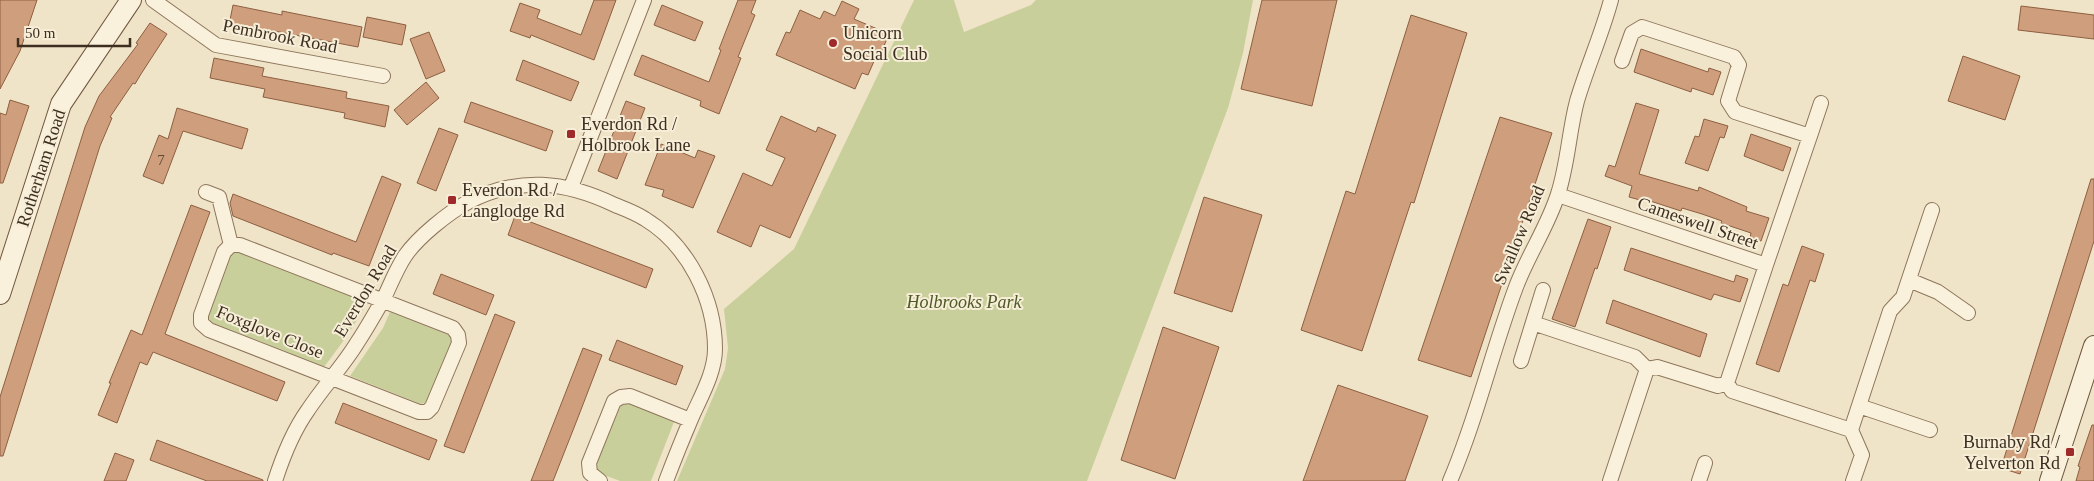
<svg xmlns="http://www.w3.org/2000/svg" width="2094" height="481" font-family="'Times New Roman',serif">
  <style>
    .green { fill: #c9cf9b }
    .building { fill: #cf9f7d; stroke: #8d5f41 }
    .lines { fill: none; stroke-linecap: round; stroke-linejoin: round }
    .street-casing { stroke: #8d765c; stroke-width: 16 }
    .secondary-casing { stroke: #6f573f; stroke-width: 22 }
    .street { stroke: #faf1dc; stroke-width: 14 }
    .secondary { stroke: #faf1dc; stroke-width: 20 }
    .poi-dot { fill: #9e2a2b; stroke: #f7eed8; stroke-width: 2 }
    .labels { text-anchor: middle; stroke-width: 4; stroke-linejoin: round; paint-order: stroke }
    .number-label { font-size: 15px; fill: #624a37 }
    .poi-label { font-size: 18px; fill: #3d2e20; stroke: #f7eed8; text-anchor: start }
    .street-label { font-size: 18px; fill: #3d2e20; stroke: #f7eed8 }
    .park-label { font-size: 18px; font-style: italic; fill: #4d5a26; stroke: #f7eed8 }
  </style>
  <rect width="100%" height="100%" fill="#f0e4c8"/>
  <path class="green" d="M914,0H954L964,32L1031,5L1036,0H1253L1243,53L1228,108L1087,481H677L725,369L728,348L724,309L794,249Z
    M237,252L367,302C355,326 340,346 324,367L210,322L207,315L231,254Z
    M390,312L449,335L452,341L427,402L421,404L350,376L383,328Z
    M626,402L674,422L651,481H620L599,473L596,466L621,405Z"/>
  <path class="building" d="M0,0H37L20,51L0,89Z
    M594,0H616L594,60L531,35L530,38L510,31L520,3L540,10L537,18L581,35Z
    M738,0H756L751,13L755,15L738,57L741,58L719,114L700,106L701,101L634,75L642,55L709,82L721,50L719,49Z
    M1262,0H1337L1312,106L1241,89Z
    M842,1L859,9L854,19L889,34L881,53L878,52L868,75L862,73L855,89L776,55L786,32L790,33L800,10L820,19L824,11L835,16Z
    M233,5L282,15V11L362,27L358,47L269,30V33L229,25Z
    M662,5L703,22L695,41L654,25Z
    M2021,6L2094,15V39L2018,30Z
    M1411,15L1467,33L1414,203L1411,202L1362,351L1301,330L1346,191L1355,194Z
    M367,17L406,25L402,45L363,37Z
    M150,23L167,34L141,74L135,84L133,83L110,117L112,118L100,146L3,456H0V397L85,127L99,96L138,44L136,43Z
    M429,32L445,71L426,79L410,39Z
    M1641,49L1708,72L1709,68L1721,72L1713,95L1692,88L1691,92L1634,72Z
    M1963,56L2020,76L2005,120L1948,101Z
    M214,58L264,68L262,76L347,92L346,98L389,106L385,127L344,118L345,113L263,97L265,89L210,78Z
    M523,60L579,82L571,101L516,80Z
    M426,82L439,98L407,125L394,110Z
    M10,100L29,106L3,183H0V113L6,115Z
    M626,101L645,108L617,179L598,171Z
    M471,102L553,131L546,151L464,122Z
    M1636,103L1659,110L1639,174L1698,191L1699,187L1747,207L1746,211L1769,218L1761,241L1750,238L1751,233L1721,223L1722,221L1702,214L1682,208L1681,211L1641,198L1640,200L1629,197L1632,186L1605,176L1609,165L1615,167Z
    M177,108L248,129L242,149L183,131L163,184L143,176L159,135L168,139Z
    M781,116L816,132L818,127L836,135L790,238L760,225L751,247L717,232L743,173L772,186L785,158L766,150Z
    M1500,117L1552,133L1471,377L1418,360Z
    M1704,119L1728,126L1724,138L1720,137L1708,171L1685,163L1695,136L1699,137Z
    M439,128L458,135L436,191L417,183Z
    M1751,134L1791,148L1783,171L1744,156Z
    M661,144L695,158L698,150L715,156L693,208L662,196L664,190L645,185Z
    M382,176L401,184L369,266L333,253L332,255L233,216L230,203L233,194L356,242Z
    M2091,179H2094V241L2020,474L2001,468Z
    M1204,197L1262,215L1232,312L1174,293Z
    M191,205L210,212L165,334L285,382L277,401L153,352L147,365L140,362L117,423L98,415L111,383H109L131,330L142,335Z
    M515,216L653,269L646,288L508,235Z
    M1588,219L1611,227L1597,269L1595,268L1575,327L1552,319Z
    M1802,246L1824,254L1815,282L1810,280L1779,372L1756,364L1783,284L1788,286Z
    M1631,248L1734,282L1736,275L1748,279L1740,302L1714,294L1711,300L1624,270Z
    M441,274L494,295L486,315L433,294Z
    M1613,300L1707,334L1700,357L1606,323Z
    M495,314L515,322L464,453L444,446Z
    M1163,327L1219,347L1175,479L1121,460Z
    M617,340L683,366L676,385L609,360Z
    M583,348L602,355L577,420L553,481H531Z
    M1338,385L1428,416L1405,481H1303Z
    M343,403L437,440L429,460L335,423Z
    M2092,425H2094V481H2076L2080,467L2078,466Z
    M157,440L263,480V481H207L150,460Z
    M115,453L134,460L126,481H104Z"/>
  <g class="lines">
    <g class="street-casing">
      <path id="street" d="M153,0L216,45L383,76
        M1622,61L1632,33L1642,27L1734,57L1739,65L1728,101L1735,112L1810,136L1766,265
        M1810,136L1821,103
        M571,187L644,0
        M206,192L219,197L231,245
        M1558,195L1766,265L1727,383
        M231,245H240L453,328L458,335L459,343L432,407L427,412H419L209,330L201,323V315L224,252Z
        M1909,280L1938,292L1968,313
        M1533,323L1635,357L1647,369L1657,367L1718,386L1727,383L1732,391L1851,430L1862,455L1853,481
        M1521,361L1543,290
        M1859,406L1930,430
        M1851,430L1890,311L1903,297L1932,210
        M275,481C283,456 293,431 308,410C323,387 343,366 357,343C367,328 376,312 385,296C391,283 397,268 405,256C418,237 448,213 468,202C519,176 565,181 615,205C625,209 636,213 645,219C688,245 715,299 715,349C715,373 700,398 691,419C682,440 674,460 666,481
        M600,481L590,473L589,463L614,401L621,397L630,396L690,420
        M1450,481C1477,418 1492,351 1516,287C1528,255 1548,226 1558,194C1568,163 1569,131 1577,101C1587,67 1602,34 1611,0
        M1610,481L1647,369
        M1699,481L1705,463"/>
    </g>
    <g class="secondary-casing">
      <path id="secondary" d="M0,294L61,104L131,0
        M2050,481L2094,346"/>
    </g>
    <use href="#street" class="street"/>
    <use href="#secondary" class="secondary"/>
  </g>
  <g class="poi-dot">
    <circle cx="833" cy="43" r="5"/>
    <rect x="566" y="129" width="10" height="10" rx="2.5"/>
    <rect x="447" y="195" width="10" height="10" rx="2.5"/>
    <rect x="2065" y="447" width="10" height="10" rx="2.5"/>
  </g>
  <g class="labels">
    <g class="number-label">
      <text x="161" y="165">7</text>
    </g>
    <g class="poi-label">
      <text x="843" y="39">Unicorn<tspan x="843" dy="21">Social Club</tspan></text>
      <text x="581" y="130">Everdon Rd /<tspan x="581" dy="21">Holbrook Lane</tspan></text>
      <text x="462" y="196">Everdon Rd /<tspan x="462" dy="21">Langlodge Rd</tspan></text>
      <text x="2060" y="448" text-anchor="end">Burnaby Rd /<tspan x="2060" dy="21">Yelverton Rd</tspan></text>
    </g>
    <g class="street-label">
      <text transform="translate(280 36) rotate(11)" y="6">Pembrook Road</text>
      <text transform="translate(41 168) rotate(-72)" y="6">Rotherham Road</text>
      <text transform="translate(1698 223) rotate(19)" y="6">Cameswell Street</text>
      <text transform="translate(1519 235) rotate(-67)" y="6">Swallow Road</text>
      <text transform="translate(365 291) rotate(-59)" y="6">Everdon Road</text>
      <text transform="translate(270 332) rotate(22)" y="6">Foxglove Close</text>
    </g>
    <g class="park-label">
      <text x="964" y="308">Holbrooks Park</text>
    </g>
  </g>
  <path d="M18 38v8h112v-8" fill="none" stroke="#3d2e20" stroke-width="2.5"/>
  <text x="25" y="38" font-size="15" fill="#3d2e20" stroke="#f7eed8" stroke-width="4" paint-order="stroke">50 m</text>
</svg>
